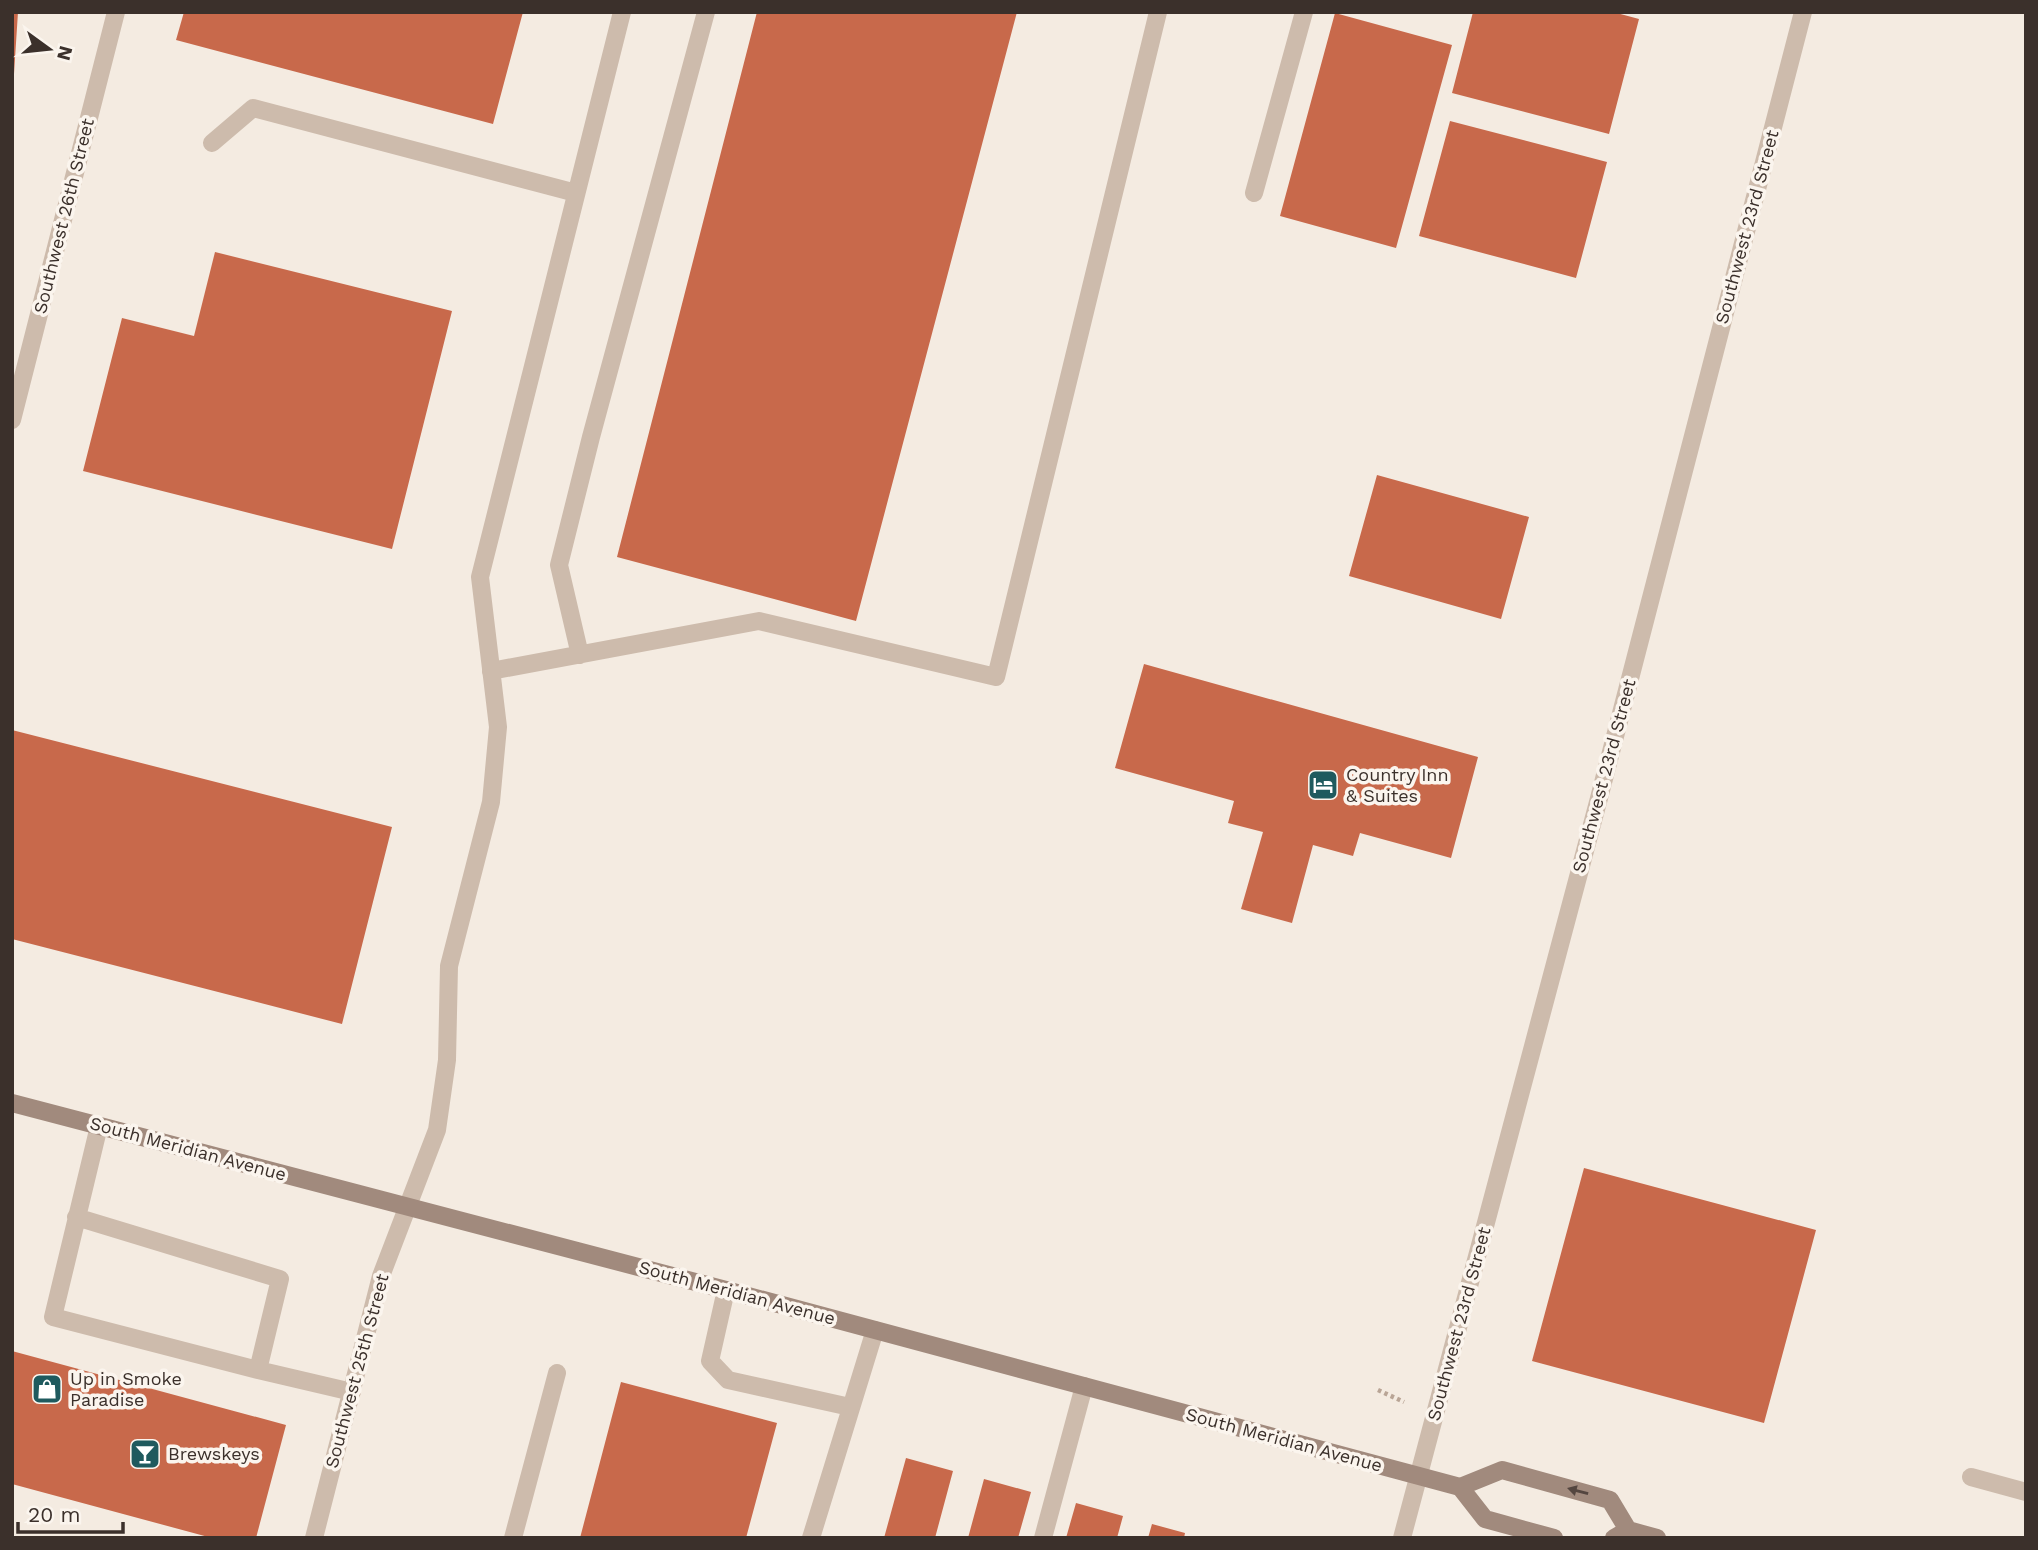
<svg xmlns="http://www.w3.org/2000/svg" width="2038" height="1550" font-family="'Work Sans',sans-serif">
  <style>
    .building { fill: #c8694b }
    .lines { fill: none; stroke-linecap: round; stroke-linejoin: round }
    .path { stroke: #b9a596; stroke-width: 4.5; stroke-dasharray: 3.5 3.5; stroke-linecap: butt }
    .service { stroke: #cdbbac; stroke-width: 18 }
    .minor { stroke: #cdbbac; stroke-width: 18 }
    .secondary { stroke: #a18a7d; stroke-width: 18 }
    .oneway { fill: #544640 }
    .labels { text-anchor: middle; stroke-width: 7; stroke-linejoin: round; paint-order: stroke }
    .street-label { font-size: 18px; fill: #3b302b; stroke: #fbf5ee }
    .poi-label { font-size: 18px; fill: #3b302b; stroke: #fbf5ee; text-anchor: start }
  </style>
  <rect width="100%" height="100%" fill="#f4ebe1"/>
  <path class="building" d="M12,12H18L14,74H12Z
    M184,12H523L493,124L176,40Z
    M757,12H1017L856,621L617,557Z
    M1473,12H1613L1639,19L1609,134L1452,93Z
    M1335,13L1452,45L1396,248L1280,216Z
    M1450,121L1607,162L1576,278L1419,236Z
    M215,252L452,311L392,549L83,471L122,318L194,336Z
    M1377,475L1529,517L1501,619L1349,576Z
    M1144,664L1478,757L1451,858L1360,833L1353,856L1313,845L1292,923L1241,909L1263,832L1228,823L1234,801L1115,768Z
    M12,730L392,827L342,1024L12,939Z
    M1584,1168L1816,1230L1764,1423L1532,1361Z
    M12,1351L286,1425L256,1538H212L12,1484Z
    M621,1382L777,1423L746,1538H580Z
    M906,1458L953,1471L935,1538H884Z
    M984,1479L1031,1492L1018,1538H968Z
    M1076,1503L1123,1516L1117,1538H1066Z
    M1152,1524L1185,1533L1184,1538H1148Z"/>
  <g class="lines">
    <path class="path" d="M1378,1390L1404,1402"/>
    <path class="service" d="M212,143L253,108L576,193
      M1254,193L1304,12
      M580,655L559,565L591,437L706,12
      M491,671L759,621L996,677L1158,12
      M76,1217L280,1279L258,1370L53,1317L99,1126
      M726,1290L710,1361L728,1380L850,1407
      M258,1370L352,1392
      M1971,1477L2026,1492
      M513,1538L557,1373
      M811,1538L875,1330
      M1043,1538L1084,1386"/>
    <path class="minor" d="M12,420L116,12
      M314,1538L381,1276L437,1130L447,1060L449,966L491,802L498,727L480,577L622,12
      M1402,1538L1598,802L1803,12"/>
    <path class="secondary" d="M12,1103L726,1290L1460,1487L1485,1519L1554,1538
      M1460,1487L1502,1470L1610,1500L1628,1530
      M1614,1538L1628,1530L1657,1538"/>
  </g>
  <defs><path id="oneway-solid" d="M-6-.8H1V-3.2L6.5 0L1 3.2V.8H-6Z" transform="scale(1.75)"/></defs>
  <use class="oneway" href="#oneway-solid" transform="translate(1578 1491) rotate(-165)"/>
  <defs>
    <g id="hotel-square" transform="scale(1.575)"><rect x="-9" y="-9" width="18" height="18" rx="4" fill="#1f5a5e" stroke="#fbf5ee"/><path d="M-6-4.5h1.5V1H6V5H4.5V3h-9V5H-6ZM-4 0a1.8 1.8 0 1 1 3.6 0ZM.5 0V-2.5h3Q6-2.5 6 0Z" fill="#fff"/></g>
    <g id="shop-square" transform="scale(1.575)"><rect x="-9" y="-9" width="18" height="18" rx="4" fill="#1f5a5e" stroke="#fbf5ee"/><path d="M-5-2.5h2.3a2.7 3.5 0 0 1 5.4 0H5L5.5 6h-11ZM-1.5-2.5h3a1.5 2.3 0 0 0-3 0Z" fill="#fff"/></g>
    <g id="bar-square" transform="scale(1.575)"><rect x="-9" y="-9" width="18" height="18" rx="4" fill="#1f5a5e" stroke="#fbf5ee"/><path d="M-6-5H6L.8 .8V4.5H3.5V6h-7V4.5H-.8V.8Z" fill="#fff"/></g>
  </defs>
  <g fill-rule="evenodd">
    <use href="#hotel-square" x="1323" y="785"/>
    <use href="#shop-square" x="47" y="1389"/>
    <use href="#bar-square" x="145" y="1454"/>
  </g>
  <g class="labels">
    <g class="street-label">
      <text transform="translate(64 216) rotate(-76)" y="6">Southwest 26th Street</text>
      <text transform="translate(1747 227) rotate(-75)" y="6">Southwest 23rd Street</text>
      <text transform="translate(1604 776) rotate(-75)" y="6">Southwest 23rd Street</text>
      <text transform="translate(188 1149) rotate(15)" y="6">South Meridian Avenue</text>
      <text transform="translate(737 1293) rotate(15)" y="6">South Meridian Avenue</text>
      <text transform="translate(1459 1324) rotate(-75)" y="6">Southwest 23rd Street</text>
      <text transform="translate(357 1371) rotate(-75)" y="6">Southwest 25th Street</text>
      <text transform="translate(1284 1440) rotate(15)" y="6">South Meridian Avenue</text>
    </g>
    <g class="poi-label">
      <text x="1346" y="781">Country Inn<tspan x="1346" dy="21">&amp; Suites</tspan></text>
      <text x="70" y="1385">Up in Smoke<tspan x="70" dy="21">Paradise</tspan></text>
      <text x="168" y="1460">Brewskeys</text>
    </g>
  </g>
  <rect width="2038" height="1550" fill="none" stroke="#3b302b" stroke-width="28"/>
  <g transform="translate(49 49) rotate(105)" stroke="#fbf5ee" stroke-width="5" paint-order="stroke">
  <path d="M0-5L12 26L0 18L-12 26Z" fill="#3b302b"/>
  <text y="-10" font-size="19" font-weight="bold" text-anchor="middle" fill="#3b302b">N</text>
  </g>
  <path d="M18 1522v10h105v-10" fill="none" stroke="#3b302b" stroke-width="3.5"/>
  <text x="28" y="1522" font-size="21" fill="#3b302b" stroke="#fbf5ee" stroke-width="5" paint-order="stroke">20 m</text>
</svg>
